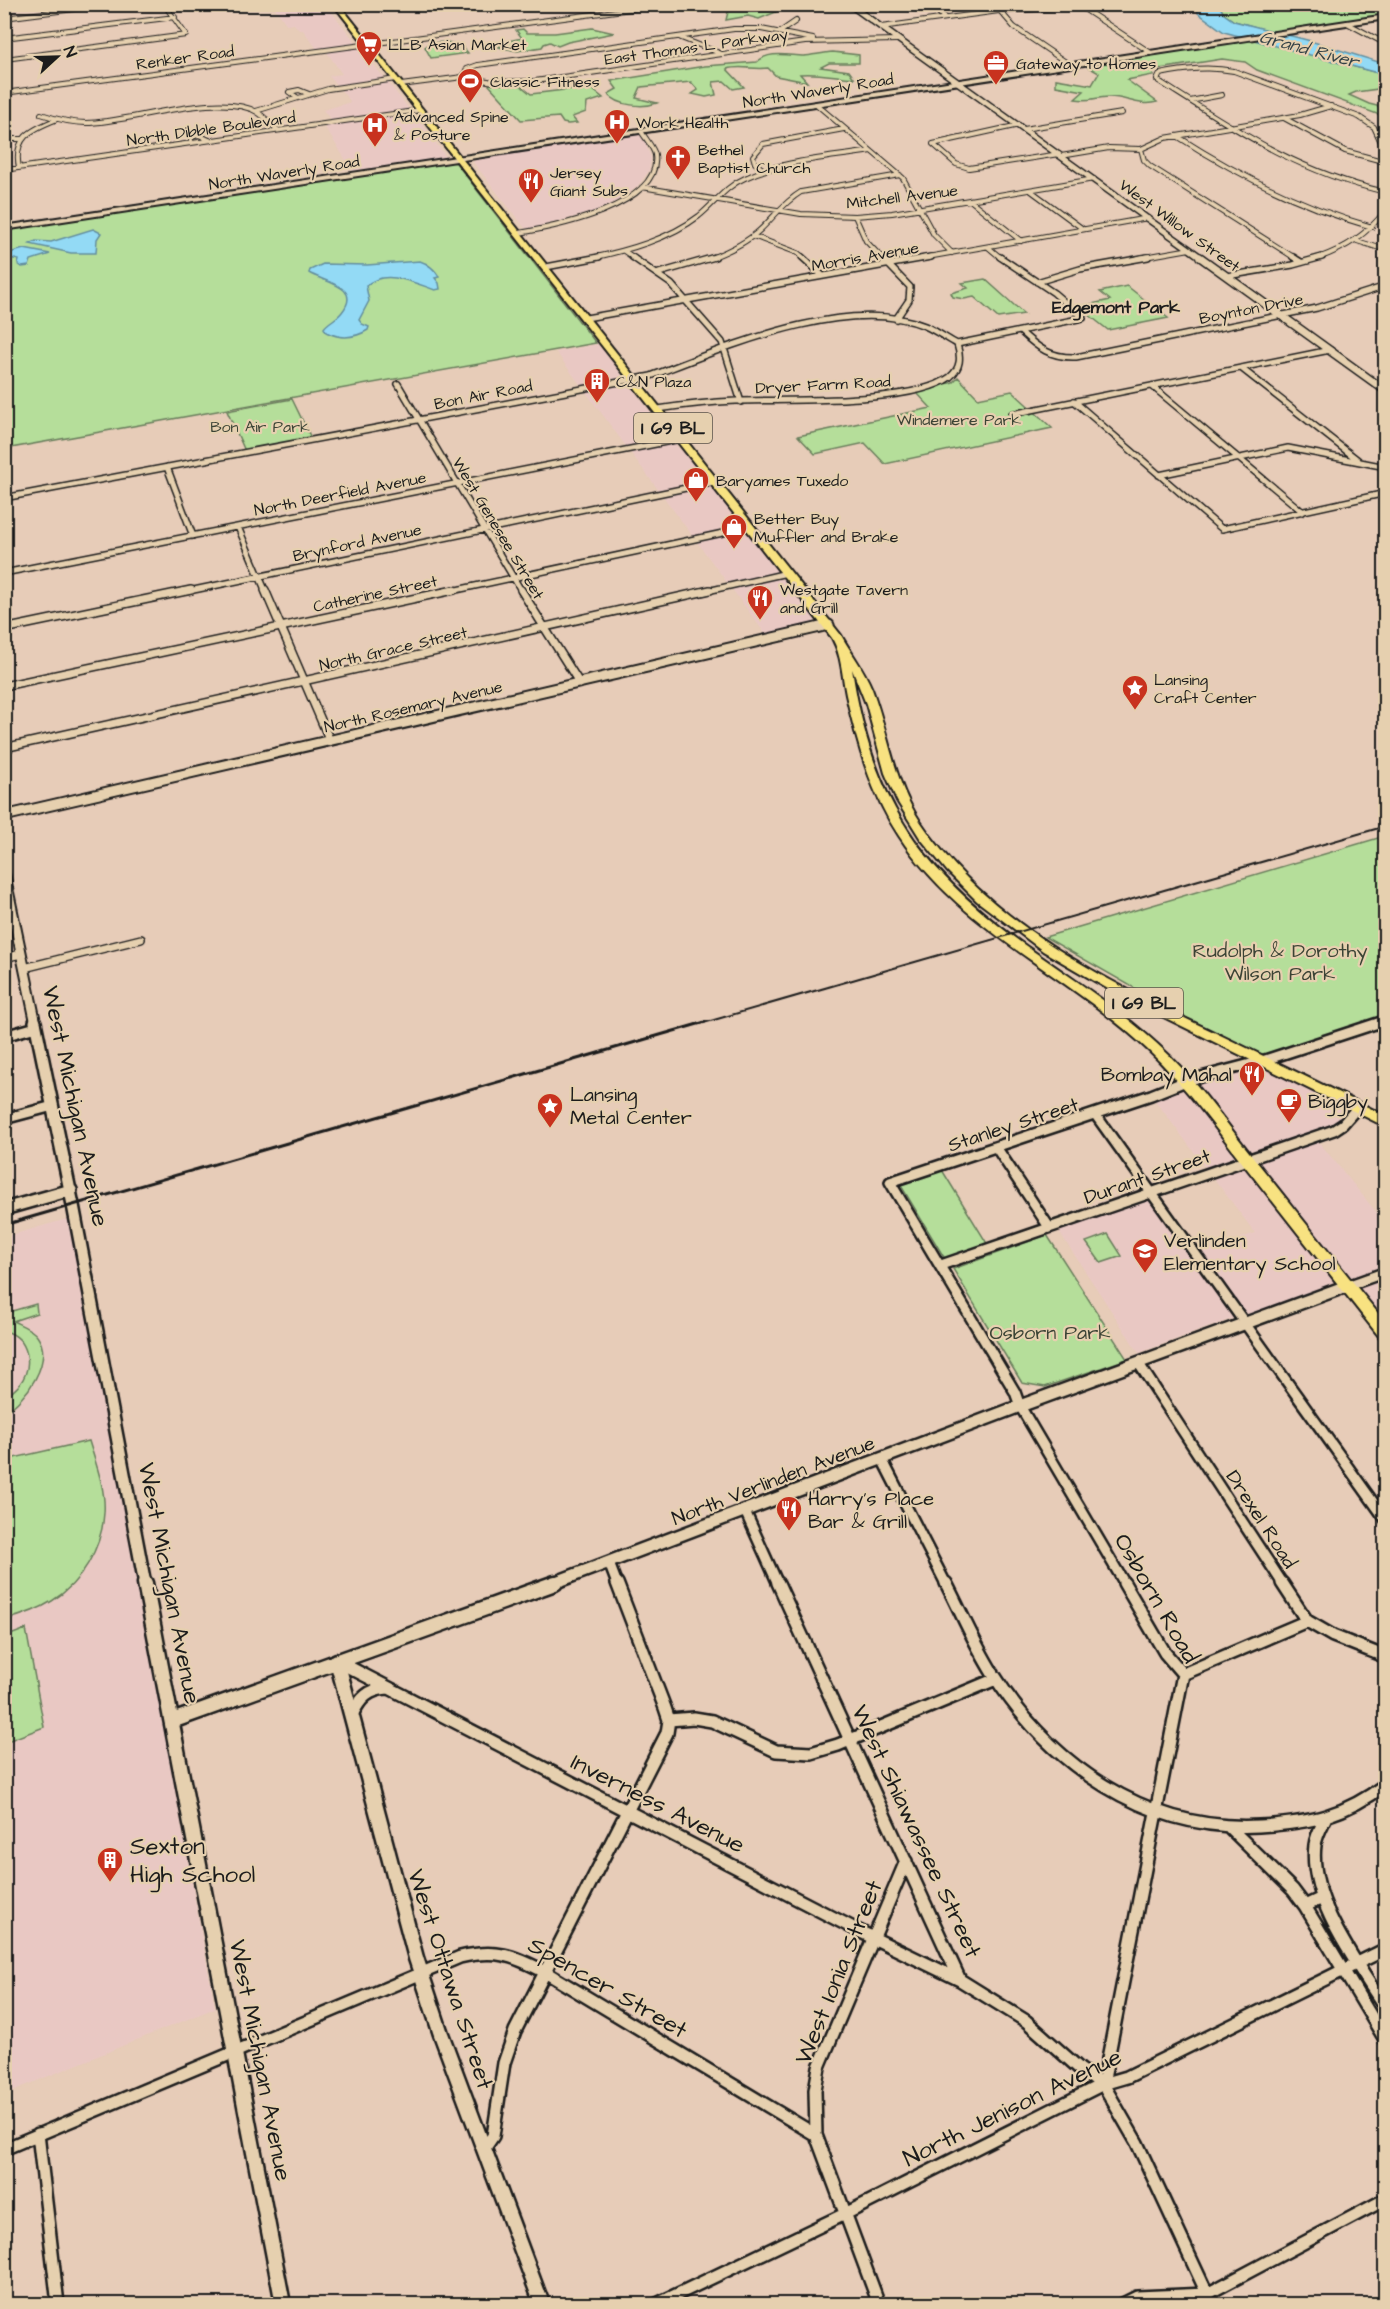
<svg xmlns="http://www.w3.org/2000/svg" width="1390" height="2309" font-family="'Architects Daughter',sans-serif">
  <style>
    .built { fill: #e9c8c3 }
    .green { fill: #b5de9a; stroke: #687d5b; stroke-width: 1.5 }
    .water { fill: #93daf5; stroke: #638e9e; stroke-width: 1.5 }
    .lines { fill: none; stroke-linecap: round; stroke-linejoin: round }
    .minor-far4-casing { stroke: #1c1c1c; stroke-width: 6 }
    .minor-far3-casing { stroke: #1c1c1c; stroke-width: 8 }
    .minor-far2-casing { stroke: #1c1c1c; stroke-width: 10 }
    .minor-far1-casing { stroke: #1c1c1c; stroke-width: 14 }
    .minor-casing { stroke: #1c1c1c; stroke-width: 16 }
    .tertiary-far4-casing { stroke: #1c1c1c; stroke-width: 8 }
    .tertiary-far3-casing { stroke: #1c1c1c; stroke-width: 10 }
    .tertiary-far2-casing { stroke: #1c1c1c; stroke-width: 13 }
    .tertiary-far1-casing { stroke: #1c1c1c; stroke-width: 16 }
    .tertiary-casing { stroke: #1c1c1c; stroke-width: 19 }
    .secondary-casing { stroke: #1c1c1c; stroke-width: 4 }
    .primary-casing { stroke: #1c1c1c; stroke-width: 4 }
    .minor-far4 { stroke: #e6d0af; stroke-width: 4 }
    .minor-far3 { stroke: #e6d0af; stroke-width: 5 }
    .minor-far2 { stroke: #e6d0af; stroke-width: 7 }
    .minor-far1 { stroke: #e6d0af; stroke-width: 9 }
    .minor { stroke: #e6d0af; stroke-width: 11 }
    .tertiary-far4 { stroke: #e6d0af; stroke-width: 5 }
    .tertiary-far3 { stroke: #e6d0af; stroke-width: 7 }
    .tertiary-far2 { stroke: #e6d0af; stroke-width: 9 }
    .tertiary-far1 { stroke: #e6d0af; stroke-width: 11 }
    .tertiary { stroke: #e6d0af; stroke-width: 14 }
    .secondary { fill: #e6d0af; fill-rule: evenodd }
    .primary { fill: #f8e281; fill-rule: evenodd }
    .rail-far1 { stroke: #1c1c1c; stroke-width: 2 }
    .rail { stroke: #1c1c1c; stroke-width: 3 }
    .labels { text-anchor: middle; stroke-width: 4.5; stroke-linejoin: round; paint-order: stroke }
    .far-poi-label { font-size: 16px; fill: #1c1c1c; stroke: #e6d0af; text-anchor: start }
    .far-street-label { font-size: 16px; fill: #1c1c1c; stroke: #e6d0af }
    .far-park-label { font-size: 16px; fill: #3b4335; stroke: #e6d0af }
    .far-water-label { font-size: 18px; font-style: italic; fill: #344247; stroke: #e6d0af }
    .far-quarter-label { font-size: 18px; font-weight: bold; fill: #1c1c1c; stroke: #e6d0af }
    .shield { fill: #e6d0af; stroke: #595248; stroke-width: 1.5 }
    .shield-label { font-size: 18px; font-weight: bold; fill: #1c1c1c }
    .park-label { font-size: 20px; fill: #3b4335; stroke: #e6d0af }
    .poi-label { font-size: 20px; fill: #1c1c1c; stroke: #e6d0af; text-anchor: start }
    .street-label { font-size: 20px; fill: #1c1c1c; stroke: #e6d0af }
    .near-street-label { font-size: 24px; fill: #1c1c1c; stroke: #e6d0af }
    .near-poi-label { font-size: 24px; fill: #1c1c1c; stroke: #e6d0af; text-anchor: start }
  </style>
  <rect width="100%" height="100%" fill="#e7ccb8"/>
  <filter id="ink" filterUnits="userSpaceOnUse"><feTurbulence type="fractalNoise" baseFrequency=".0167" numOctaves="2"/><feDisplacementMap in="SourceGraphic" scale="12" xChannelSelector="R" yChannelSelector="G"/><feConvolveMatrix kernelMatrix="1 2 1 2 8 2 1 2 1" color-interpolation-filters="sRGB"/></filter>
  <g filter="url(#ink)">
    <path class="built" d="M273,5H326L410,110L331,120L323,110L351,102L329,76L342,74L324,48L317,49L303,30H299L294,24L287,25Z
      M414,113L446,157L353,171L324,126Z
      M635,134L640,135L645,142L651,158L649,171L637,187L621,199L597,211L530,229L525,228L473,162L478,158Z
      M598,344L677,446L751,527L829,625L769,639L556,352Z
      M1262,1061L1357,1108L1343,1124L1315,1137L1385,1223V1336L1347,1286L1246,1324L1242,1308L1201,1253L1255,1233L1151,1095Z
      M1148,1198L1234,1318L1139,1353L1058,1230Z
      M70,1218L215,2008L5,2094V1237Z"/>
    <path class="green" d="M757,4L776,12L759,19L748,16L726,20L729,8Z
      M1219,5H1385V15L1274,32L1234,21L1224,14Z
      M592,28L614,33L568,42L558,46L550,42L544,44L542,47L517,51L499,47L504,42L522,38L516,30L523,29L527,33H555Z
      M1253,39L1385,75V88L1356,92L1349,95L1369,104L1385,108V117L1257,70L1245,62L1222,59L1153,70V75L1127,80L1157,102C1139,107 1126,97 1109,97C1095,97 1091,102 1075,99L1084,91L1056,86V79L1092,85L1099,73L1086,66Z
      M447,42L462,46L468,53L431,58L425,47L431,43Z
      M833,52L859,55V63H829L821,67L849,71L854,78C836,77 818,72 800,74L807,82L776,76L768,68C754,70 740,65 727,69L744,87L733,89L724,81L713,82L716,95L706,97L692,94L698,90L691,82L641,87L636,98L657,103C643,108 618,106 608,94L617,89L611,81L705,66L757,62C769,50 789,56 804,56C813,55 823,53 833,52Z
      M491,83L520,85L531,94L572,89V86L587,85L603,98L587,103L586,112L572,117L577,123L568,124L563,123L559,117L521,120L489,85Z
      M452,162L456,163L596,343L5,449V230Z
      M985,279L1024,314L998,318L974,297L964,299L953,297L951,293L968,288L962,283Z
      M1127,286L1168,318L1108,330L1079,307L1110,300L1100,292Z
      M958,377L978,398L1012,391L1052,428L885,464L865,443L815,454L798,436L931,408L916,392L953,382Z
      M292,399L311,438L245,451L227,411Z
      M1385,836V1022L1262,1061L1045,937Z
      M942,1170L988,1245L945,1259L900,1184Z
      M1108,1234L1122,1256L1101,1263L1086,1242Z
      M1047,1235L1127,1359L1045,1387L1022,1383L953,1269Z
      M36,1304L37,1313L13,1321C21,1325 32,1329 37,1336C55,1360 25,1401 5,1412V1398C9,1394 15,1390 19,1385C34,1366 29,1338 5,1331V1313Z
      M89,1441C96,1464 106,1490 104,1513C102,1548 81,1583 52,1601C38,1610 20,1616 5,1620V1460Z
      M26,1629L44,1727L5,1742V1637Z"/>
    <path class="water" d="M1197,5H1219L1224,14L1234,21L1307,40L1385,64V75L1224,32L1198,13Z
      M93,229L101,233L97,239L96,253H71L30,244L36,241L51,242Z
      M24,249L50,254L31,260L29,266L22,267L18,264L19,260L5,257L9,253Z
      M420,261C427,263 436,270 439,277L435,278L439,283L440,289L435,290C415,283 384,268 366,286L369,301L359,320L362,324L369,327L368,330C355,338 340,339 326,332L324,328C329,321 337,319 342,312C363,286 323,282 309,273L310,270L323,264L367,265Z"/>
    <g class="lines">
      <g class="minor-far4-casing">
        <path id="minor-far4" d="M928,4L945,18
          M994,4L1014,27L1070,65
          M1078,5L1151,53
          M4,18L113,4
          M4,23L7,28L4,33
          M1347,23L1386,44
          M881,27L999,11L1128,4
          M780,32L796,21
          M4,38L175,17
          M681,38L722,54
          M4,55L5,59L186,35L164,4
          M463,77L467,69L478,65L734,29H761L813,39
          M401,85L463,77L494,82L535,81L805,42L897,40
          M4,93L668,4
          M298,98L289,92L299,90L309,94
          M1190,101L1222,95
          M816,104L903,178L934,235L952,253
          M256,111L328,89L396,79
          M41,114C56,119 70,123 86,123C129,123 220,90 257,112C264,116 271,124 278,130
          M1284,118L1345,151L1386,162
          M1019,125L933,144L956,164L969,168L1059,154
          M1024,129L1122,113
          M1177,136C1239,176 1301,207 1372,227
          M4,139H22
          M191,143V137L199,135L209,140
          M1141,149L1144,160L1150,166L1295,258
          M1386,153L1374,127L1359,117L1234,71C1209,66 1185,69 1160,74L1157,80C1233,128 1296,172 1386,192
          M1061,156L1109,148L1141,149L1165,138L1300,115L1331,106
          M19,168C13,138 30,130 55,120
          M4,170L421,110
          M764,170L755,163L753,156L763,144L844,129
          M642,187L801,214L855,216L892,213L1094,179
          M1030,190L1083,229
          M970,200L1021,241
          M855,216L866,241L882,258
          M519,233C555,227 662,206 655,155C654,148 645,138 641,131
          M753,236L798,253L804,258
          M1357,241L1386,250
          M988,247L1001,258
          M624,251L634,258
          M592,258C629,250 669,239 699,216C715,203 726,186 745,178C784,160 829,158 871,151
          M711,258C729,251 746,243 760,230C774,217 784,202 801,192L900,175
          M922,258L1148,218
          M1139,258L1190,249
          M1318,258C1347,248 1367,234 1386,210"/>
      </g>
      <g class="minor-far3-casing">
        <path id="minor-far3" d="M632,257L671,284L722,342L741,402
          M802,257L823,276
          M881,257L910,287L909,300L896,319
          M1293,257L1301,262
          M546,267L599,257
          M659,273L715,257
          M1227,276L1293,265L1322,257
          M1037,282L1080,269L1148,257
          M586,318L931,257
          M1021,332C1038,348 1051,358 1076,357L1317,308L1386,286
          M957,344L1083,318L1054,293L1000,257
          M1241,368L1358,460
          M398,384L522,592
          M1152,386L1303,512
          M1074,401L1222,529L1386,493
          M658,409C684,405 710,402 736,401C785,399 913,405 950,377C961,368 961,357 957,344
          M1012,414L1330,350
          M167,467L193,536
          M1159,475L1288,448L1386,467
          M4,498L651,376C724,348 848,294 925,326C936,331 946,338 957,344
          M238,527L266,592
          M4,573L681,439
          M184,592L715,482
          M447,592L751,527
          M703,592L787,573"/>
      </g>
      <g class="minor-far2-casing">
        <path id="minor-far2" d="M265,590L330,741
          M521,590L580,684
          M4,629L191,590
          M4,686L454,590
          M4,748L710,590
          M4,958L21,954
          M24,968L141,939
          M1377,1024L1386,1021"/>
      </g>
      <g class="minor-far1-casing">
        <path id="minor-far1" d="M4,1036L36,1027
          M1095,1114L1386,1520
          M4,1119L53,1106
          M996,1147L1049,1227
          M941,1265L1334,1130L1343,1124L1357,1108
          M1347,1286L1386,1272
          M1139,1364L1283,1584
          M882,1459L946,1584
          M745,1511L778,1584
          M609,1563L617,1584
          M1125,1584L1020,1406L1015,1392L890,1182L1151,1095L1186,1081L1262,1061L1381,1022"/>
      </g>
      <g class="minor-casing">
        <path id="minor" d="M778,1583L960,1980L1026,2021L1081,2070L1103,2084L1137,2143L1212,2304
          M946,1583C961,1612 974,1643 992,1672C1049,1764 1146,1832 1259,1826C1310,1823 1345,1816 1386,1784
          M1282,1583L1307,1621L1333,1636L1386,1657
          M339,1662L859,1931L960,1980
          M1183,1674L1307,1621
          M352,1715C360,1698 369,1689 388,1688
          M669,1720L694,1718L712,1721L776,1751L811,1753L838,1745L996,1679
          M1325,1819C1321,1827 1316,1836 1315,1845C1308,1900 1358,1964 1386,2009
          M1230,1828L1293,1890L1305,1906L1386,2041
          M1305,1906L1322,1898
          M1103,2084L1183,1674L1165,1653L1124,1583
          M38,2134L58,2304
          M4,2149L460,1957C496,1949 513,1955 545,1972L816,2135
          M484,2149L493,2136L504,2063L515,2031L667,1733L669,1720L665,1708L617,1583
          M657,2304L845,2214L1103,2084L1127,2077L1386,1949
          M879,2304L816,2135L815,2090L819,2067L906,1861
          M1123,2304L1137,2297L1207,2294L1386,2199"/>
      </g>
      <g class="tertiary-far4-casing">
        <path id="tertiary-far4" d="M849,4L1202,258"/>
      </g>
      <g class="tertiary-far3-casing">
        <path id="tertiary-far3" d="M1200,257L1386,391"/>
      </g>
      <g class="tertiary-far2-casing">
        <path id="tertiary-far2" d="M4,816L829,625
          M4,871L36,1024"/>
      </g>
      <g class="tertiary-far1-casing">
        <path id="tertiary-far1" d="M35,1022L73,1205L145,1584
          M4,1209L71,1190
          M551,1584L1020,1406L1347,1286"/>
      </g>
      <g class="tertiary-casing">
        <path id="tertiary" d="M145,1583L283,2304
          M337,1661L416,1958L441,2034L542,2304
          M172,1721L555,1583"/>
      </g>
      <g class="secondary-casing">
        <path id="secondary" d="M1386,15V19L4,230V226Z"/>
      </g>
      <g class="primary-casing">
        <path id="primary" d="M333,4H339L841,635C851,653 864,669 872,689C889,734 893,780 920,821C989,925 1109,982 1218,1034C1274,1061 1330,1088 1386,1116V1127L1115,993L1043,951L977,901L947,871L920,838L897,801L885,773L866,704L852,669C871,795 916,866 1019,941C1071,978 1124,1011 1170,1056C1201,1087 1226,1123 1253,1157C1297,1212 1341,1268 1386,1323V1341L1381,1339C1337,1283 1292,1226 1248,1170C1216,1129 1186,1086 1148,1050C1068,974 961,931 899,836C871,794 857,744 846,695C842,676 842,656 832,638Z"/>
      </g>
      <use href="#minor-far4" class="minor-far4"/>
      <use href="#minor-far3" class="minor-far3"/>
      <use href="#minor-far2" class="minor-far2"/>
      <use href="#minor-far1" class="minor-far1"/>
      <use href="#minor" class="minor"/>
      <use href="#tertiary-far4" class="tertiary-far4"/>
      <use href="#tertiary-far3" class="tertiary-far3"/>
      <use href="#tertiary-far2" class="tertiary-far2"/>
      <use href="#tertiary-far1" class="tertiary-far1"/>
      <use href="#tertiary" class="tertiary"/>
      <use href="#secondary" class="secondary"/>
      <use href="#primary" class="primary"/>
      <path class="rail-far1" d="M700,1024L1386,826"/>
      <path class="rail" d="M4,1225L705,1022"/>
    </g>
  </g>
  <defs>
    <g id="supermarket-pin" transform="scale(1.35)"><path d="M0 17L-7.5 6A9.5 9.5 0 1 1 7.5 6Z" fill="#c8321e" stroke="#e6d0af"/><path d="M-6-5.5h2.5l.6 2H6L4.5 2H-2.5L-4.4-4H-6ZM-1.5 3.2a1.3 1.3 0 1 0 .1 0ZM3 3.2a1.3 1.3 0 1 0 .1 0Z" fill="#fff"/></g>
    <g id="office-pin" transform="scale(1.35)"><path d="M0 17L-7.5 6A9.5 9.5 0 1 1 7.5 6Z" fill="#c8321e" stroke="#e6d0af"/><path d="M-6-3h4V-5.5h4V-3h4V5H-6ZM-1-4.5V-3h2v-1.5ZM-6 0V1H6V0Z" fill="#fff"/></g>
    <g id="stadium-pin" transform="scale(1.35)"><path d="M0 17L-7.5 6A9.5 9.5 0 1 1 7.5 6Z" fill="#c8321e" stroke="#e6d0af"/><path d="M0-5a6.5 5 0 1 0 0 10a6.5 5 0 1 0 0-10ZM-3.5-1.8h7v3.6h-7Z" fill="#fff"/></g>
    <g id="hospital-pin" transform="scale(1.35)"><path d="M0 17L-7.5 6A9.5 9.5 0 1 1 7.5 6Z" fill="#c8321e" stroke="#e6d0af"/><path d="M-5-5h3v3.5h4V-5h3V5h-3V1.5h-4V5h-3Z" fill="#fff"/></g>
    <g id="church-pin" transform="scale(1.35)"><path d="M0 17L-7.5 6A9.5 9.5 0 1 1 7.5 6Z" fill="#c8321e" stroke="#e6d0af"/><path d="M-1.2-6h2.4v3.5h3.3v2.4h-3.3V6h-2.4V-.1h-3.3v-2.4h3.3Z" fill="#fff"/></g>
    <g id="restaurant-pin" transform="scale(1.35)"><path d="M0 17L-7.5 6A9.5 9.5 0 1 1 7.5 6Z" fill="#c8321e" stroke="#e6d0af"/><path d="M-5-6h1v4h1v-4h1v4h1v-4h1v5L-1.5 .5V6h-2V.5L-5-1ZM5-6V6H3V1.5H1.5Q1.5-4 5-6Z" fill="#fff"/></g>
    <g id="building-pin" transform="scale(1.35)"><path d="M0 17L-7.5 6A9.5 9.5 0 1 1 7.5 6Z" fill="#c8321e" stroke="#e6d0af"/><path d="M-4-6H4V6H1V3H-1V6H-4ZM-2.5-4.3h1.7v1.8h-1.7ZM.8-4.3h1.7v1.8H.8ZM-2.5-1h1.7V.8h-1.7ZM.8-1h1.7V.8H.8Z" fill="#fff"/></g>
    <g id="shop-pin" transform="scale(1.35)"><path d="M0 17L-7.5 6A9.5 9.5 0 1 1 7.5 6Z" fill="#c8321e" stroke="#e6d0af"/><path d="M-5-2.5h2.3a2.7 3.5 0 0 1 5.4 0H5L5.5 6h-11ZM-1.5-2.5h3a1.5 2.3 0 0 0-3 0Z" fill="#fff"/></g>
    <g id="sight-pin" transform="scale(1.35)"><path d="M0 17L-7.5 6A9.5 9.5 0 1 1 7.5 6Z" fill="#c8321e" stroke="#e6d0af"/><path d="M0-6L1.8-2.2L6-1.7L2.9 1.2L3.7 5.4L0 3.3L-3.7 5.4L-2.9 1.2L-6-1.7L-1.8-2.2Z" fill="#fff"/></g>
    <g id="cafe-pin" transform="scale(1.35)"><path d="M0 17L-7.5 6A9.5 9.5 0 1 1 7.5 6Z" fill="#c8321e" stroke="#e6d0af"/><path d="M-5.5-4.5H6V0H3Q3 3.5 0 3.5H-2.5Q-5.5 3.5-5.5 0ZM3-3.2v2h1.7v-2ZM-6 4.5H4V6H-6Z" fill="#fff"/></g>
    <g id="school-pin" transform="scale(1.35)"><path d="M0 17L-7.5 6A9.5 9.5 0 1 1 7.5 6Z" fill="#c8321e" stroke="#e6d0af"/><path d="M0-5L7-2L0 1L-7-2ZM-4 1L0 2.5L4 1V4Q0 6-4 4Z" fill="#fff"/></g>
  </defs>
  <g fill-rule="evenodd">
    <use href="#supermarket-pin" x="369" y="44"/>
    <use href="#office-pin" x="996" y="63"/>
    <use href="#stadium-pin" x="470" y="81"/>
    <use href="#hospital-pin" x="617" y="122"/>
    <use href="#hospital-pin" x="375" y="125"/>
    <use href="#church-pin" x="678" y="158"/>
    <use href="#restaurant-pin" x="531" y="181"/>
    <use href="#building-pin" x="597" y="381"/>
    <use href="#shop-pin" x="696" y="480"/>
    <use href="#shop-pin" x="734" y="527"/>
    <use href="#restaurant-pin" x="760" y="598"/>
    <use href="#sight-pin" x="1135" y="688"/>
    <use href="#restaurant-pin" x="1252" y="1074"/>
    <use href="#cafe-pin" x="1289" y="1101"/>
    <use href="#sight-pin" x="550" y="1106"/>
    <use href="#school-pin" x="1145" y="1251"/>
    <use href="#restaurant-pin" x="789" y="1509"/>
    <use href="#building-pin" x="110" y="1860"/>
  </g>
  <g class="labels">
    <g class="far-poi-label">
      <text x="388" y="50">LLB Asian Market</text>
      <text x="1016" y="69">Gateway to Homes</text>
      <text x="490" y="87">Classic Fitness</text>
      <text x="394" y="122">Advanced Spine<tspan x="394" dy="18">&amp; Posture</tspan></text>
      <text x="636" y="128">Work Health</text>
      <text x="698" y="155">Bethel<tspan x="698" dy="18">Baptist Church</tspan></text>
      <text x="550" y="178">Jersey<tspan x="550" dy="18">Giant Subs</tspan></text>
      <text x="616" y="387">C&amp;N Plaza</text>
      <text x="716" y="486">Baryames Tuxedo</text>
      <text x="754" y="524">Better Buy<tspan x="754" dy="18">Muffler and Brake</tspan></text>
      <text x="780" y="595">Westgate Tavern<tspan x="780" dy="18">and Grill</tspan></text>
      <text x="1154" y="685">Lansing<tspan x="1154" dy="18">Craft Center</tspan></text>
    </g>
    <g class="far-street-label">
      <text transform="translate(696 46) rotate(-8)" y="6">East Thomas L Parkway</text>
      <text transform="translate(185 57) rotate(-8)" y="6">Renker Road</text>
      <text transform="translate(818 90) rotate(-9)" y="6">North Waverly Road</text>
      <text transform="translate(211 128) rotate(-8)" y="6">North Dibble Boulevard</text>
      <text transform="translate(284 172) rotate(-9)" y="6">North Waverly Road</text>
      <text transform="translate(902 196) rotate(-7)" y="6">Mitchell Avenue</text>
      <text transform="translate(1180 225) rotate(36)" y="6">West Willow Street</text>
      <text transform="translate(865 256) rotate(-10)" y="6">Morris Avenue</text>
      <text transform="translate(1251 308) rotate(-11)" y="6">Boynton Drive</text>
      <text transform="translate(823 384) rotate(-3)" y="6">Dryer Farm Road</text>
      <text transform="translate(483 394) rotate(-11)" y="6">Bon Air Road</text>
      <text transform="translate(340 493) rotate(-11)" y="6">North Deerfield Avenue</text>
      <text transform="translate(499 528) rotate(59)" y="6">West Genesee Street</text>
      <text transform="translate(357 542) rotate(-12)" y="6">Brynford Avenue</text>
      <text transform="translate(375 593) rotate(-12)" y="6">Catherine Street</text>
      <text transform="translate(393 648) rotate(-13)" y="6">North Grace Street</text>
      <text transform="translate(413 706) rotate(-13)" y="6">North Rosemary Avenue</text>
    </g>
    <g class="far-park-label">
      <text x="959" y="425">Windemere Park</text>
      <text x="260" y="432">Bon Air Park</text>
    </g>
    <g class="far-water-label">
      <text transform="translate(1309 49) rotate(15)" y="6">Grand River</text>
    </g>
    <g class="far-quarter-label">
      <text x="1116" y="313">Edgemont Park</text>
    </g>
    <g class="shield">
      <rect x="634" y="413" width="78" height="30" rx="4.5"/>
      <rect x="1105" y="988" width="78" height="30" rx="4.5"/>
    </g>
    <g class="shield-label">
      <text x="673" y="434">I 69 BL</text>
      <text x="1144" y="1009">I 69 BL</text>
    </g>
    <g class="park-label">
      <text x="1280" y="957">Rudolph &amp; Dorothy<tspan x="1280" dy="23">Wilson Park</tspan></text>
      <text x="1050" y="1339">Osborn Park</text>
    </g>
    <g class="poi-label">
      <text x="1232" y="1081" text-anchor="end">Bombay Mahal</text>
      <text x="570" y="1101">Lansing<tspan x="570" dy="23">Metal Center</tspan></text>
      <text x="1308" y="1108">Biggby</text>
      <text x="1164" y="1247">Verlinden<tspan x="1164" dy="23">Elementary School</tspan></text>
      <text x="808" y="1505">Harry's Place<tspan x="808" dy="23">Bar &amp; Grill</tspan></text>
    </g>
    <g class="street-label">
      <text transform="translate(1013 1124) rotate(-18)" y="7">Stanley Street</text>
      <text transform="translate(1147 1176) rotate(-19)" y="7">Durant Street</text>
      <text transform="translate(773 1480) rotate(-21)" y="7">North Verlinden Avenue</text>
      <text transform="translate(1262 1519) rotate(57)" y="7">Drexel Road</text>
    </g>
    <g class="near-street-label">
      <text transform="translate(76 1106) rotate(78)" y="8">West Michigan Avenue</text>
      <text transform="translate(170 1583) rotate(79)" y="8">West Michigan Avenue</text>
      <text transform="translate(1157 1598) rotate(60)" y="8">Osborn Road</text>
      <text transform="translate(658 1803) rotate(27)" y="8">Inverness Avenue</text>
      <text transform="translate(917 1831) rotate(65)" y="8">West Shiawassee Street</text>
      <text transform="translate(838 1972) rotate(-68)" y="8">West Ionia Street</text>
      <text transform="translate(451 1979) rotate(72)" y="8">West Ottawa Street</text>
      <text transform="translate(608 1987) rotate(30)" y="8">Spencer Street</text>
      <text transform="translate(261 2060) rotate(79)" y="8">West Michigan Avenue</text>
      <text transform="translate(1012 2107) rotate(-26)" y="8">North Jenison Avenue</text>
    </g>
    <g class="near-poi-label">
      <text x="130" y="1854">Sexton<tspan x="130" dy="28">High School</tspan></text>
    </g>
  </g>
  <rect width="1390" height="2309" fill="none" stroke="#e6d0af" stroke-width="24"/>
  <rect x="12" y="12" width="1366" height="2285" fill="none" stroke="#1c1c1c" stroke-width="2" filter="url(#ink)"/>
  <g transform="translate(57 57) rotate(68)" stroke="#e6d0af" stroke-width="4.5" paint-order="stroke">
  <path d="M0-4.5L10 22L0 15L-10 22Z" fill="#1c1c1c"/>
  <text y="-9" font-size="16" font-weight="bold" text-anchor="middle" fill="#1c1c1c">N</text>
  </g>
</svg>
